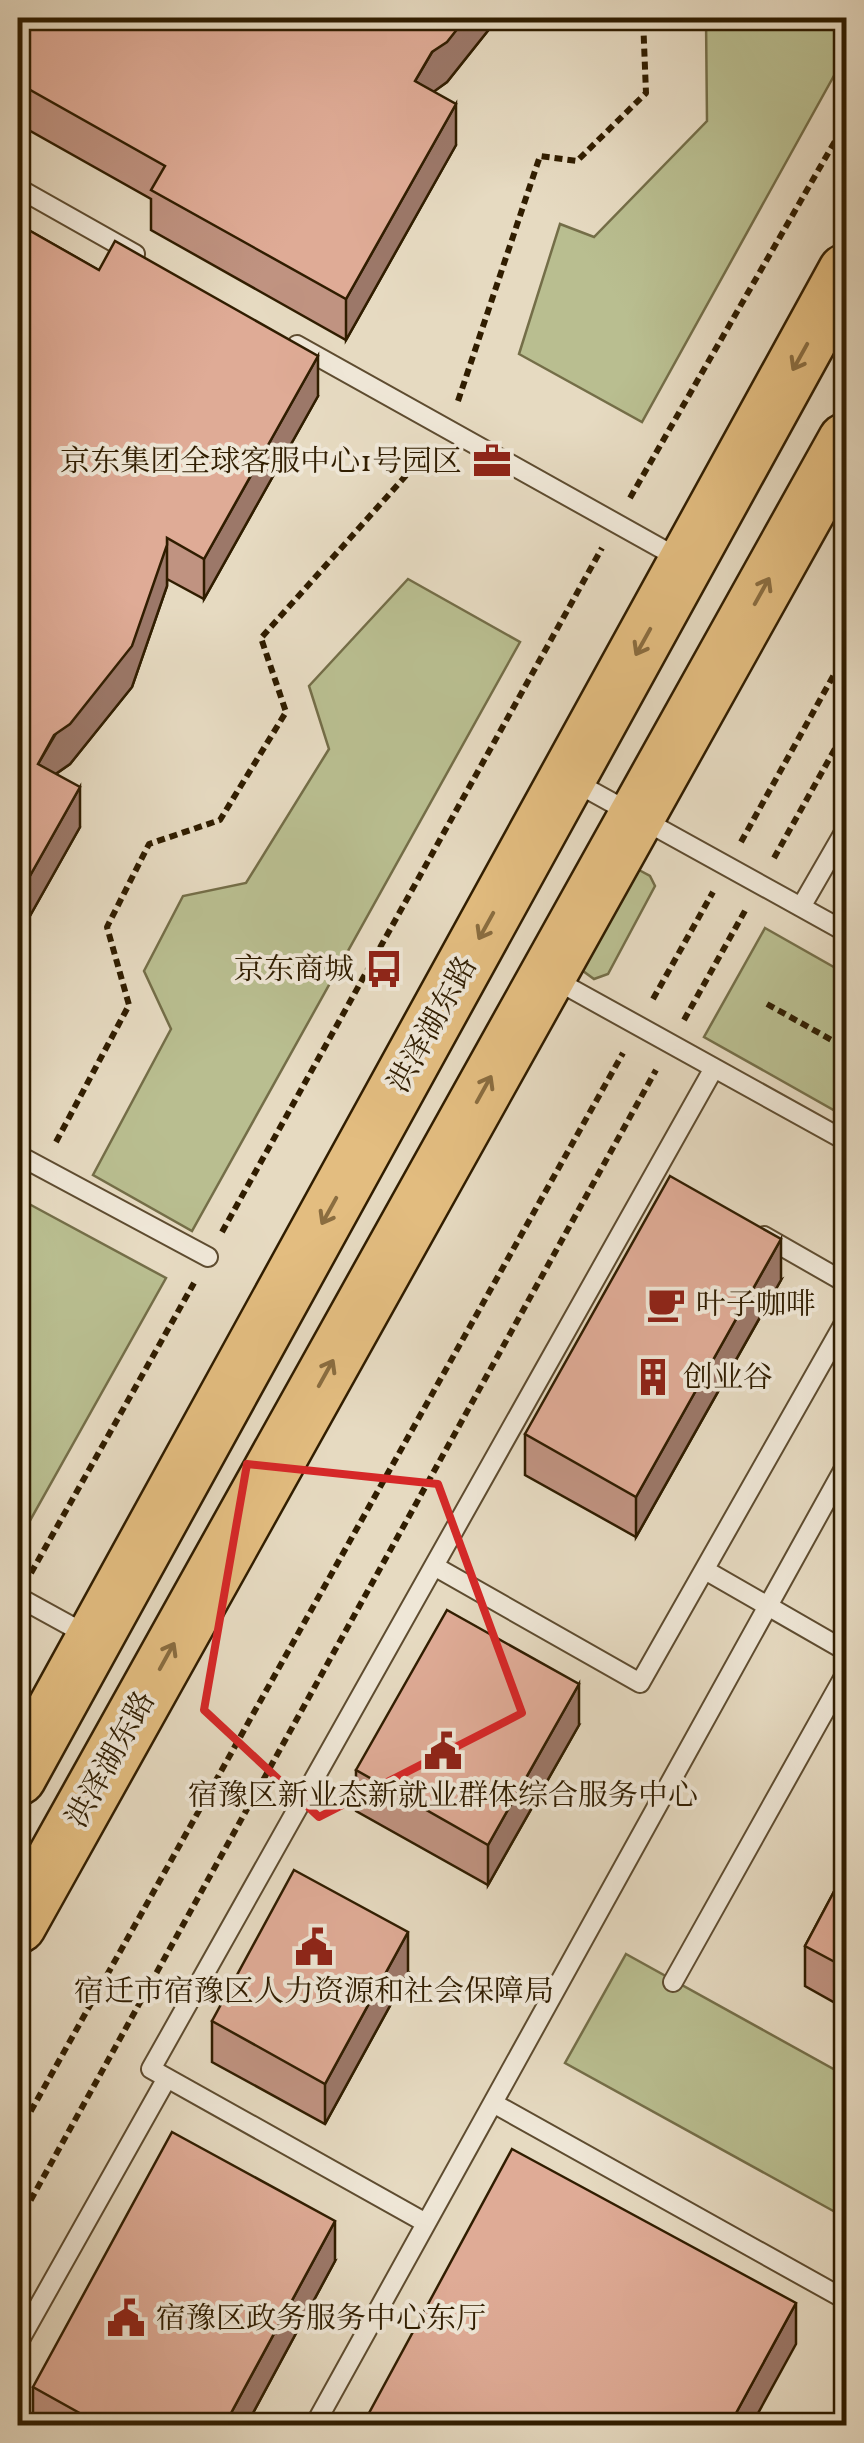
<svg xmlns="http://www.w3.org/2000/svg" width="864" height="2443" font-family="Vollkorn,'Noto Serif SC',serif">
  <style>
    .green { fill: #b9be90; stroke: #746e48; stroke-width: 2.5 }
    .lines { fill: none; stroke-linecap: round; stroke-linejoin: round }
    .lane-casing { stroke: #5e4c30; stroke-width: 22 }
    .primary-casing { stroke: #301d00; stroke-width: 60 }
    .path { stroke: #301d00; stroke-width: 6; stroke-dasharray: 8 5; stroke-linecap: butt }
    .lane { stroke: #efe7d7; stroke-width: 18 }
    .primary { stroke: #e3bd80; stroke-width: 55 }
    .wall { fill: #c09381; stroke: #301d00; stroke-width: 2.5 }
    .shaded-wall { fill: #9c7869; stroke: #301d00; stroke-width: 2.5 }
    .building { fill: #dfab96; stroke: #301d00; stroke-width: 2.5 }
    .oneway { stroke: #8a6d40 }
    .marked { fill: none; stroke: #d62828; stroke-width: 8; stroke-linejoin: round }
    .labels { text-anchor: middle; stroke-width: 8; stroke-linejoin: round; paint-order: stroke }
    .poi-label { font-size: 30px; fill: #301d00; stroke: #efe7d7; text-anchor: start }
    .street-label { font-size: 30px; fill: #301d00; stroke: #efe7d7 }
  </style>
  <rect width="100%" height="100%" fill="#e6dac1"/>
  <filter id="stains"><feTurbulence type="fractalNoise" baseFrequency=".002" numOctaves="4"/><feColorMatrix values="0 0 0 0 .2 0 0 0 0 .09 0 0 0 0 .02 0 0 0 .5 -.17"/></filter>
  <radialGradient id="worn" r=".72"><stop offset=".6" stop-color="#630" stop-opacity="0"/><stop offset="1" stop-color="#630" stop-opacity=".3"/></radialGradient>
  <path class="green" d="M706,18H846V54L642,422L519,354L560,224L594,237L707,121Z
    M408,579L520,642L192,1231L93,1175L171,1029L144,971L183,896L246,883L329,749L309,686Z
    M639,870L650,876L655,886L608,974L594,979L583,971L582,965L632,872Z
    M765,928L846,974V1117L704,1037Z
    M18,1198L166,1278L18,1542Z
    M626,1954L846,2076V2218L565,2063Z"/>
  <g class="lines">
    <g class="lane-casing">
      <path id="lane" d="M18,188L135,254
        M297,345L680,559
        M573,781L846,932
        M801,907L846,829
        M552,978L846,1141
        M18,1155L208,1257
        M764,1236L846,1283
        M434,1566L640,1683L846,1320
        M705,1570L846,1651
        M18,1597L89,1636
        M673,1982L846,1673
        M493,2103L846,2300
        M426,2223L151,2069L714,1068
        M18,2343L167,2078
        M314,2426L846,1465"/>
    </g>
    <g class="primary-casing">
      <path id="primary" d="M18,1777L846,272
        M18,1925L846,441"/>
    </g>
    <path class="path" d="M458,401L540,156L577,161L646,93L643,18
      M630,498L846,122
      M741,842L846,653
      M774,858L846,729
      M653,999L713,892
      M767,1004L846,1048
      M684,1020L746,909
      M56,1142L129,1005L107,927L149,844L220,820L286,712L261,638L426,453
      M18,1213L28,1193
      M222,1232L602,548
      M31,1573L194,1283
      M18,2134L623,1053
      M18,2223L656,1070"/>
    <use href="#lane" class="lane"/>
    <use href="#primary" class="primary"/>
  </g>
  <path class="wall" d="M18,18H498L447,82L434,91L456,145L346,340L151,230V199L18,124Z
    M18,224L318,396L204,599L167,579V586L132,687L70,764L56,774L80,827L18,937Z
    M781,1280L636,1537L525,1475V1434Z
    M579,1725L488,1885L356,1811V1770Z
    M846,1869V2009L805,1986V1946Z
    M408,1973L325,2124L212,2062V2021Z
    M335,2261L246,2426H33V2387Z"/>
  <path class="shaded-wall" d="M466,18H498L447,82L432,93L415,81L432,52Z
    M456,104V145L346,340V299Z
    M318,356V396L204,599V559Z
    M167,545V586L132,687L70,764L54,775L38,764Z
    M80,787V827L18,937V897Z
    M781,1239V1280L636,1537V1497Z
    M579,1684V1725L488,1885V1845Z
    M408,1932V1973L325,2124V2084Z
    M335,2221V2261L246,2426H224Z
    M796,2303V2344L751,2426H729Z"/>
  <path class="building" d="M18,18H466L447,42L432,52L415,81L456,104L346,299L151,190L165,166L18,83Z
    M18,224L99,270L115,241L318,356L204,559L167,538V545L132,646L70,724L54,735L38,764L80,787L18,897Z
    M670,1176L781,1239L636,1497L525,1434Z
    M447,1610L579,1684L488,1845L356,1770Z
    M846,1869V1968L805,1946Z
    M294,1870L408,1932L325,2084L212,2021Z
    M172,2132L335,2221L224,2426H103L33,2387Z
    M512,2149L796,2303L729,2426H362Z"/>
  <defs><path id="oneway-shaft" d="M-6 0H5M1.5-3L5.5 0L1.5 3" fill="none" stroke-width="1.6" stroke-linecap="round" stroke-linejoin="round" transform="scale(2.5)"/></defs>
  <g class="oneway">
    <use href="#oneway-shaft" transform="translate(800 357) rotate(119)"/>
    <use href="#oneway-shaft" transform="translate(762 591) rotate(-61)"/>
    <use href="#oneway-shaft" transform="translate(643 642) rotate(119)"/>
    <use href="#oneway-shaft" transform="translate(486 926) rotate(119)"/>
    <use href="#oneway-shaft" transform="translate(484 1089) rotate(-61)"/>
    <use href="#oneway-shaft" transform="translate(329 1211) rotate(119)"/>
    <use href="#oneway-shaft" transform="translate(326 1373) rotate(-61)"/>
    <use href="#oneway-shaft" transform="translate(167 1656) rotate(-61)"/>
  </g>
  <path class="marked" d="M247,1464L438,1484L522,1713L319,1817L204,1710Z"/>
  <defs>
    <g id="office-bare" transform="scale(3)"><path d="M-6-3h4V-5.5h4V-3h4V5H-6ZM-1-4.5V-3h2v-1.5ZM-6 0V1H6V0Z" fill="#8f2418" stroke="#efe7d7" stroke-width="2.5" paint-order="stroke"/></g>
    <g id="bus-bare" transform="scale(3)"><path d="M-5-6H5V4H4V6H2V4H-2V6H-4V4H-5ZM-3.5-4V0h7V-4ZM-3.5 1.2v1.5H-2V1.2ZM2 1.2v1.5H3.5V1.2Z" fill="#8f2418" stroke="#efe7d7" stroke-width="2.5" paint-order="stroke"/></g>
    <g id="cafe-bare" transform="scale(3)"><path d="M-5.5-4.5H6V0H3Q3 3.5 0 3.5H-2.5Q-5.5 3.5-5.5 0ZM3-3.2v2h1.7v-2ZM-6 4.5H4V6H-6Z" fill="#8f2418" stroke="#efe7d7" stroke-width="2.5" paint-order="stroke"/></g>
    <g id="building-bare" transform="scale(3)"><path d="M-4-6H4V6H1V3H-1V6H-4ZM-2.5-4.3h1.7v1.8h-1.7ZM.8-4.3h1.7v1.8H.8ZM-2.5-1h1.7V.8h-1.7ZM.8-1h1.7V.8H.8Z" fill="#8f2418" stroke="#efe7d7" stroke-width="2.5" paint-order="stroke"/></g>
    <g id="civic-bare" transform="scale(3)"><path d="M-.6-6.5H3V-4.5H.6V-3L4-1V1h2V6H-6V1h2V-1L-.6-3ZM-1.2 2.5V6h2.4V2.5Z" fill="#8f2418" stroke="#efe7d7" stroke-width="2.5" paint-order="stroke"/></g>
  </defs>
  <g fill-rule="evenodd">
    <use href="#office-bare" x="492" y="461"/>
    <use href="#bus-bare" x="384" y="969"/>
    <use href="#cafe-bare" x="666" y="1304"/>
    <use href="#building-bare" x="653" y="1377"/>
    <use href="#civic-bare" x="443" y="1751"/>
    <use href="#civic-bare" x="314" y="1947"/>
    <use href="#civic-bare" x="126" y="2318"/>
  </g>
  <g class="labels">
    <g class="poi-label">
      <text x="462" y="471" text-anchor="end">京东集团全球客服中心1号园区</text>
      <text x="354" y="979" text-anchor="end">京东商城</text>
      <text x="696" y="1314">叶子咖啡</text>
      <text x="683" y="1387">创业谷</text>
      <text x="443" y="1805" text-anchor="middle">宿豫区新业态新就业群体综合服务中心</text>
      <text x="314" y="2001" text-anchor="middle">宿迁市宿豫区人力资源和社会保障局</text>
      <text x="156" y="2328">宿豫区政务服务中心东厅</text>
    </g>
    <g class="street-label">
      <text transform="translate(432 1024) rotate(-61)" y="10">洪泽湖东路</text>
      <text transform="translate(110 1759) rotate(-61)" y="10">洪泽湖东路</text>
    </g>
  </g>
  <rect width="864" height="2443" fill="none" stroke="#e6dac1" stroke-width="60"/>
  <rect x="20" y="20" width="824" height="2403" fill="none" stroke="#301d00" stroke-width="5"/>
  <rect x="30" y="30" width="804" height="2383" fill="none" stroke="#301d00" stroke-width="2.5"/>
  <rect width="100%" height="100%" filter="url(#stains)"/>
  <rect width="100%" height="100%" fill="url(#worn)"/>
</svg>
